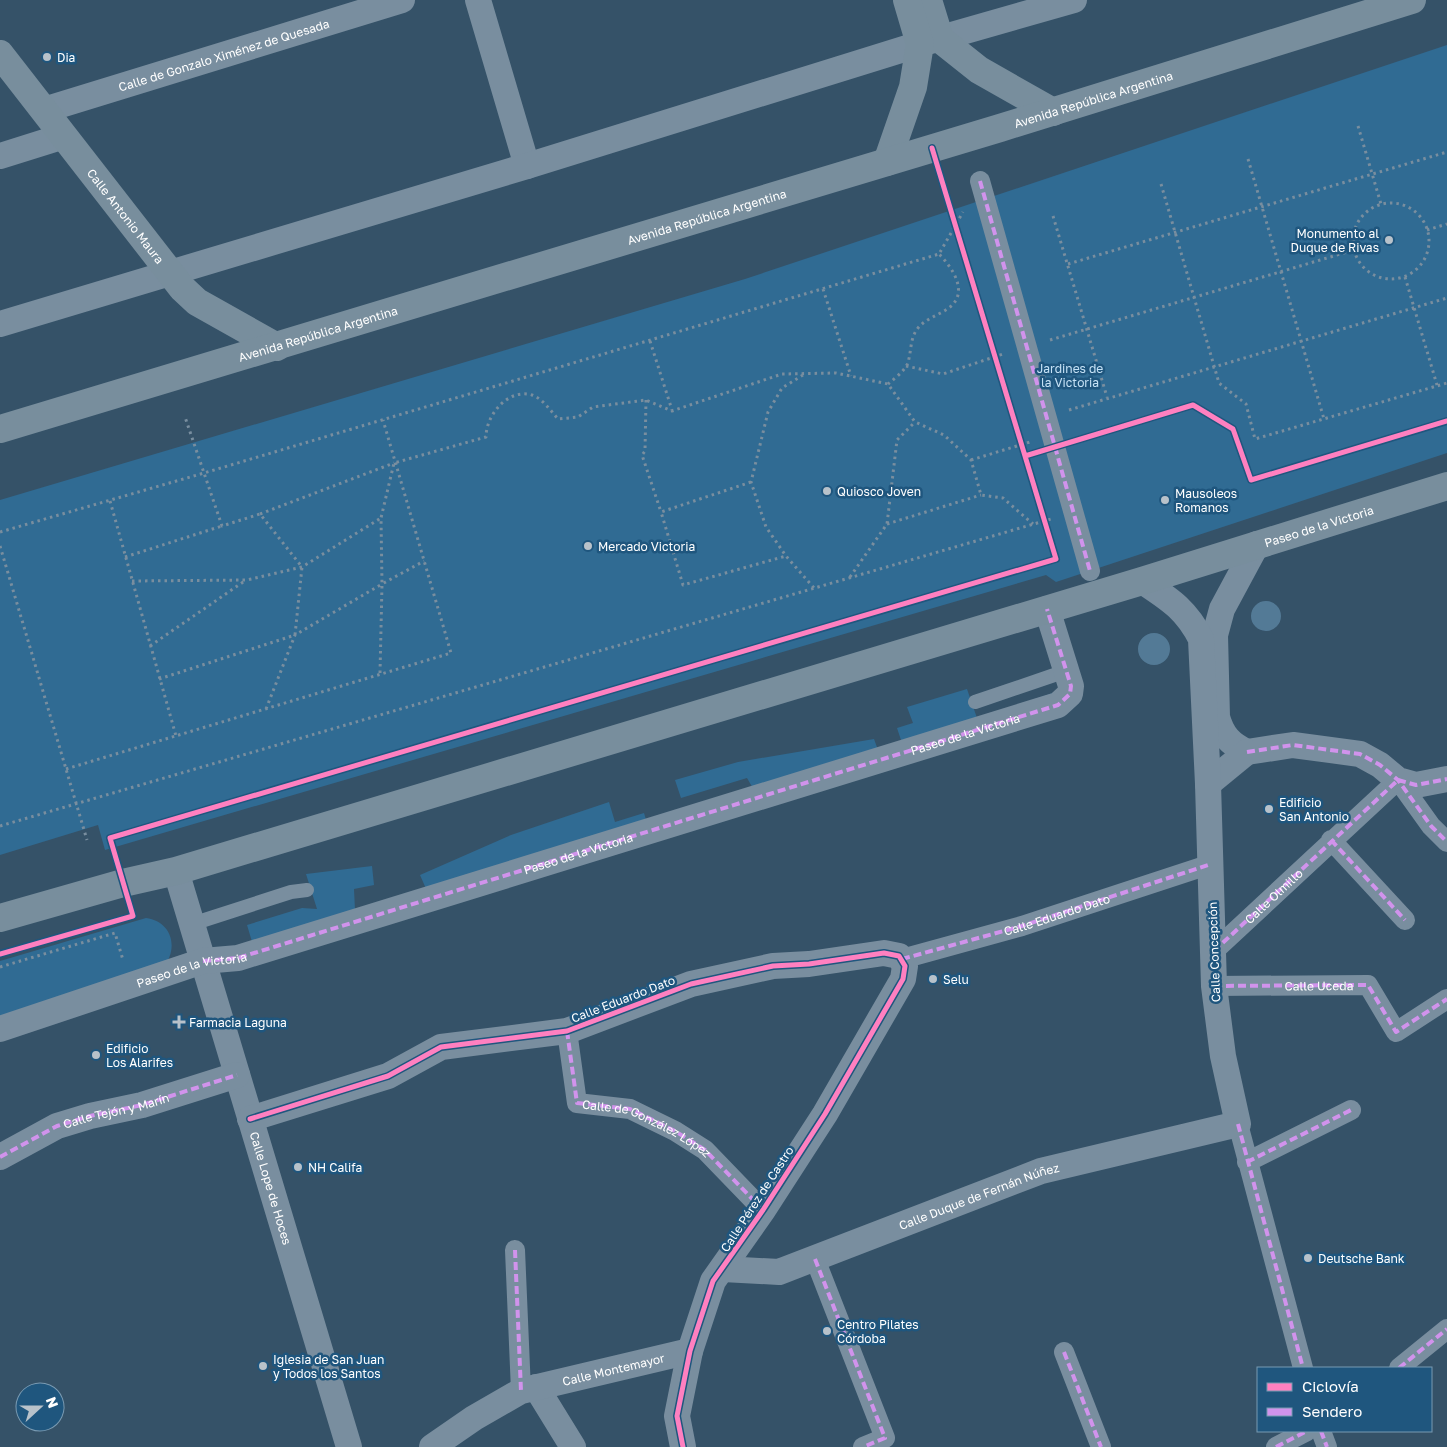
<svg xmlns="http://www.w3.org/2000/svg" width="1447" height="1447" font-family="'Golos Text',sans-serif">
	<rect width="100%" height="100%" fill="#355268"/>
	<!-- green -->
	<path fill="#306b93" d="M1447,45V453L1056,582L1046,575L105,850L98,825L0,855V500L745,279Z
		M967,689L977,718L1056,692L1057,694L903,746L897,728L913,723L907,707Z
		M874,739L878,750L754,790L747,778L681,798L675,780L738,762Z
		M609,802L615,822L644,813L647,823L427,891L420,875L511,835Z
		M372,866L374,885L354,889L355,910L253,945L247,925L302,908L317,909L306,874Z
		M146,918C169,921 178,943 167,962L0,1020V961Z"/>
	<!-- water -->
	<path fill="#537a96" d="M1251 616a15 15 0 1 1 30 0a15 15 0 1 1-30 0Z
		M1138 649a16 16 0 1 1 32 0a16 16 0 1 1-32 0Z"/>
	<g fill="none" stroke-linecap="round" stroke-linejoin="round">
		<!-- path -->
		<path stroke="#798e9f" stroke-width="3" stroke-dasharray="2.5 4" stroke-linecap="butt" d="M1358,126L1381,204
			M1248,159L1324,419
			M1161,184L1219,383L1246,404L1255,439L1447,383
			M1353 241a38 38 0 1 1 76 0a38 38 0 1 1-76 0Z
			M1053,216L1107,397
			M1427,230L1447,224
			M1068,264L1447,152
			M1405,277L1437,385
			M823,289L851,376
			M1050,340L1354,250
			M650,341L672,410
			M906,366L943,374L1003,354
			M803,375L782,388L768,412L751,482L766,527L786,556L814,588
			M888,384C894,379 903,372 907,365C912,353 909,339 918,328C926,318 940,315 950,307C969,292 952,267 939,254
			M646,400L645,451L642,455L661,512
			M1069,410L1447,298
			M971,460L1030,442
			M751,482L661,512L683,585L786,556
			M110,501L176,736
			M260,514L394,463
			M887,524L981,495
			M0,532L204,473L939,254L963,212
			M0,546L87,840
			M125,557L222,526
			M850,577L887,524L897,440L915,422
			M132,581L247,580L302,567L381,518
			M150,646L246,580
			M380,673L382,584L424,561
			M159,679L295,635L302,567L260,514L222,526L185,417
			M266,709L295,635L382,584L381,518L394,463L486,437C486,415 508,388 532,395C543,399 550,410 558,419L578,417L593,407L646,400L672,411L782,374L836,373L888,384L915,422L944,435L971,460L981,495L1003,498L1033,524
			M66,769L451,653L383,420
			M0,826L1051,519
			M0,967L115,933L123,960"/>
		<!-- service -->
		<path stroke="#798e9f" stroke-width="14" d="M975,702L1066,671
			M192,924L291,892L307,890"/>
		<!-- pedestrian -->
		<path stroke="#798e9f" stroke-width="20" d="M980,181L1090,571
			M1331,840L1405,920
			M1214,951L1398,780L1431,826L1447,842
			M902,959L1022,926L1211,864
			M1214,986L1368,985L1396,1032L1447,999
			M567,1031L577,1103L630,1109L675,1131L705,1150L763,1210
			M1238,1124L1303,1368
			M1247,1162L1351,1110
			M515,1250L521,1391
			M815,1259L885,1438L863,1447
			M1064,1352L1101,1447
			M1399,1368L1447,1329
			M1321,1431L1327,1447
			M1276,1447L1307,1431"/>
		<!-- minor -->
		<g stroke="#798e9f" stroke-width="26">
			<path d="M478,0L527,166"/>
			<path id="s1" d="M44,110L402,0"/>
			<path d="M0,156L64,136"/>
			<path d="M0,324L527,166L920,44L1074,0"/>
			<path d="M1247,752C1230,744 1222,735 1217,717L1215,635L1222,609L1257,544"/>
			<path d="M1247,752L1293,745L1360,754L1380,765L1398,780L1416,785L1447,779"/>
			<path d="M1208,784L1247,752"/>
			<path id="s2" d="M176,871L349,1447"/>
			<path id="s3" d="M0,1029L203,961L238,958L1058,705L1070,694L1071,686L1047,609"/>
			<path d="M250,1119L388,1076L441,1047L567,1031L691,984L773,966L809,964L884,953L899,956L905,966L903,979L825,1114L763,1210L713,1281L690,1351L677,1416L683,1447"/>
			<path d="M0,1157L57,1126L90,1116L142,1105L237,1075"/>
			<path id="s4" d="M723,1269L779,1272L1041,1171L1238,1124L1223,1056L1214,986L1208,784L1201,639C1186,609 1169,599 1142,581"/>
			<path d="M536,1387L573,1447"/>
			<path id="s5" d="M432,1447L474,1418L521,1391L690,1351"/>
		</g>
		<!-- primary -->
		<g stroke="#788e9d" stroke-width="28">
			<path d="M928,0L940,39L979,70L1053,112"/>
			<path id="s6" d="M0,54L182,288L197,302L277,347"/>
			<path d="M887,162L913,87L920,44L907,0"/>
			<path id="s7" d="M0,429L1000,128L1412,0"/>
			<path id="s8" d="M0,918L123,883L176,871L1142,581L1447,486"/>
		</g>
		<!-- quiet -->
		<g stroke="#d193ec" stroke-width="4" stroke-dasharray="8 4" stroke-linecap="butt">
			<path d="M980,181L1090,571"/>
			<path d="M1247,752L1293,745L1360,754L1380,765L1398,780L1431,826L1447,842"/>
			<path d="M1398,780L1416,785L1447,779"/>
			<path d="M1331,840L1405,920"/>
			<path id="s9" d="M1214,951L1398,780"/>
			<path id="s10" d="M902,959L1022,926L1211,864"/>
			<path id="s11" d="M203,961L238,958L1058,705L1070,694L1071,686L1047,609"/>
			<path id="s12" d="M1214,986L1368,985L1396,1032L1447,999"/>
			<path id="s13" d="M567,1031L577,1103L630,1109L675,1131L705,1150L763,1210"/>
			<path d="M1238,1124L1303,1368"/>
			<path id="s14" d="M0,1157L57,1126L90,1116L142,1105L237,1075"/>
			<path d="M1247,1162L1351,1110"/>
			<path d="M515,1250L521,1391"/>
			<path d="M815,1259L885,1438L863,1447"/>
			<path d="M1064,1352L1101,1447"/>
			<path d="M1399,1368L1447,1329"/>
			<path d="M1321,1431L1327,1447"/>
			<path d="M1276,1447L1307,1431"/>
		</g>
		<defs>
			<path id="cycleway" d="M932,148L1025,456
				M0,954L133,916L110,838L1056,559L1025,456L1193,405L1233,429L1251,480L1447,421
				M250,1119L388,1076L441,1047L567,1031L691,984L773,966L809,964L884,953L899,956L905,966L903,979L825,1114L763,1210L713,1281L690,1351L677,1416L683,1447"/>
		</defs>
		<!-- cycleway casing -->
		<use href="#cycleway" stroke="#1f567e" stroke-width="8"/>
		<!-- cycleway -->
		<use href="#cycleway" stroke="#ff80c0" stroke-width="5"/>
	</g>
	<!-- markers -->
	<g fill="#b8c2ca" stroke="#1f567e" stroke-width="2">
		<circle cx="47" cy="57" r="5"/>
		<circle cx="1389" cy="240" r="5"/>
		<circle cx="827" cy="491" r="5"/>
		<circle cx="1165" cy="500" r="5"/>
		<circle cx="588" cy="546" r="5"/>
		<circle cx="1269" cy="809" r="5"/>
		<circle cx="933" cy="979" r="5"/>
		<path d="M176.5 1014.5h5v5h5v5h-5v5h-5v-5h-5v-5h5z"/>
		<circle cx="96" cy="1055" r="5"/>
		<circle cx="298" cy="1167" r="5"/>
		<circle cx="1308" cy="1258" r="5"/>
		<circle cx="827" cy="1331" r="5"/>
		<circle cx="263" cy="1366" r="5"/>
	</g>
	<g text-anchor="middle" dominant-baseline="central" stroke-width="5" stroke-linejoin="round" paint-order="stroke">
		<!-- street labels -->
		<g font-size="12" fill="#fff" stroke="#1f567e">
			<text stroke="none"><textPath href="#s1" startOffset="188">Calle de Gonzalo Ximénez de Quesada</textPath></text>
			<text stroke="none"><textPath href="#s7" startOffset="1142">Avenida República Argentina</textPath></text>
			<text stroke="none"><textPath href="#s6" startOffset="205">Calle Antonio Maura</textPath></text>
			<text stroke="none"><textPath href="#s7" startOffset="738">Avenida República Argentina</textPath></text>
			<text stroke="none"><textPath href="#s7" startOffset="332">Avenida República Argentina</textPath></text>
			<text stroke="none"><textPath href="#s8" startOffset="1376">Paseo de la Victoria</textPath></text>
			<text stroke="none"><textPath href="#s11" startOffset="796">Paseo de la Victoria</textPath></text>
			<text stroke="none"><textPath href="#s11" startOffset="391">Paseo de la Victoria</textPath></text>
			<text stroke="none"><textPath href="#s9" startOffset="81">Calle Olmillo</textPath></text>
			<text stroke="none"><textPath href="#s10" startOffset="161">Calle Eduardo Dato</textPath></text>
			<text transform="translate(1214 952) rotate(-92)">Calle Concepción</text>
			<text stroke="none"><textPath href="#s3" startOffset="201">Paseo de la Victoria</textPath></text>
			<text stroke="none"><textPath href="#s12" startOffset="105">Calle Uceda</textPath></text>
			<text transform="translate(623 999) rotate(-21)">Calle Eduardo Dato</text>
			<text stroke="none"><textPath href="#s14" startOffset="126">Calle Tejón y Marín</textPath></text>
			<text stroke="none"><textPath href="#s13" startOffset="148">Calle de González López</textPath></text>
			<text stroke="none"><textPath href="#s2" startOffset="331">Calle Lope de Hoces</textPath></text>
			<text stroke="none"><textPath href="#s4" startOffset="270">Calle Duque de Fernán Núñez</textPath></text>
			<text transform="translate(757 1199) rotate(-57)">Calle Pérez de Castro</text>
			<text stroke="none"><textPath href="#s5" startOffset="200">Calle Montemayor</textPath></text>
		</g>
		<!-- poi labels -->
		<g font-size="12" fill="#fff" stroke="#1f567e" text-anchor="start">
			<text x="57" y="57">Dia</text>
			<text x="1379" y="233" text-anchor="end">Monumento al<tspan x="1379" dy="14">Duque de Rivas</tspan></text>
			<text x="837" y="491">Quiosco Joven</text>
			<text x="1175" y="493">Mausoleos<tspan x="1175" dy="14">Romanos</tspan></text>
			<text x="598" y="546">Mercado Victoria</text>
			<text x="1279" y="802">Edificio<tspan x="1279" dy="14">San Antonio</tspan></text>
			<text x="943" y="979">Selu</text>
			<text x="189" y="1022">Farmacia Laguna</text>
			<text x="106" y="1048">Edificio<tspan x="106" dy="14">Los Alarifes</tspan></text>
			<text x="308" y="1167">NH Califa</text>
			<text x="1318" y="1258">Deutsche Bank</text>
			<text x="837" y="1324">Centro Pilates<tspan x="837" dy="14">Córdoba</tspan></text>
			<text x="273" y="1359">Iglesia de San Juan<tspan x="273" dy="14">y Todos los Santos</tspan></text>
		</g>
		<!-- park labels -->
		<g font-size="12" fill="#c6e2f6" stroke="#1f567e">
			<text x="1070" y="368">Jardines de<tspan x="1070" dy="14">la Victoria</tspan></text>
		</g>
	</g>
	<!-- legend -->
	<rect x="1257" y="1367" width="175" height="65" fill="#1f567e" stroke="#799ab2"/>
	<rect x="1267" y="1383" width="25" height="8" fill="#ff80c0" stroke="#799ab2"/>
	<text x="1302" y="1392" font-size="15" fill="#ffffff">Ciclovía</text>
	<rect x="1267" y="1408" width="25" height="8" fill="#d193ec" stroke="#799ab2"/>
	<text x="1302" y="1417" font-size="15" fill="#ffffff">Sendero</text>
	<!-- north arrow -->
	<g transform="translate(40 1407) rotate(69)"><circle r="24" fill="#1f567e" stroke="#799ab2"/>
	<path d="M0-4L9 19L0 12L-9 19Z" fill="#b8c2ca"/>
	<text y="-8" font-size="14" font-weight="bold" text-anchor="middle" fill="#ffffff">N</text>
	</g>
</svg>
